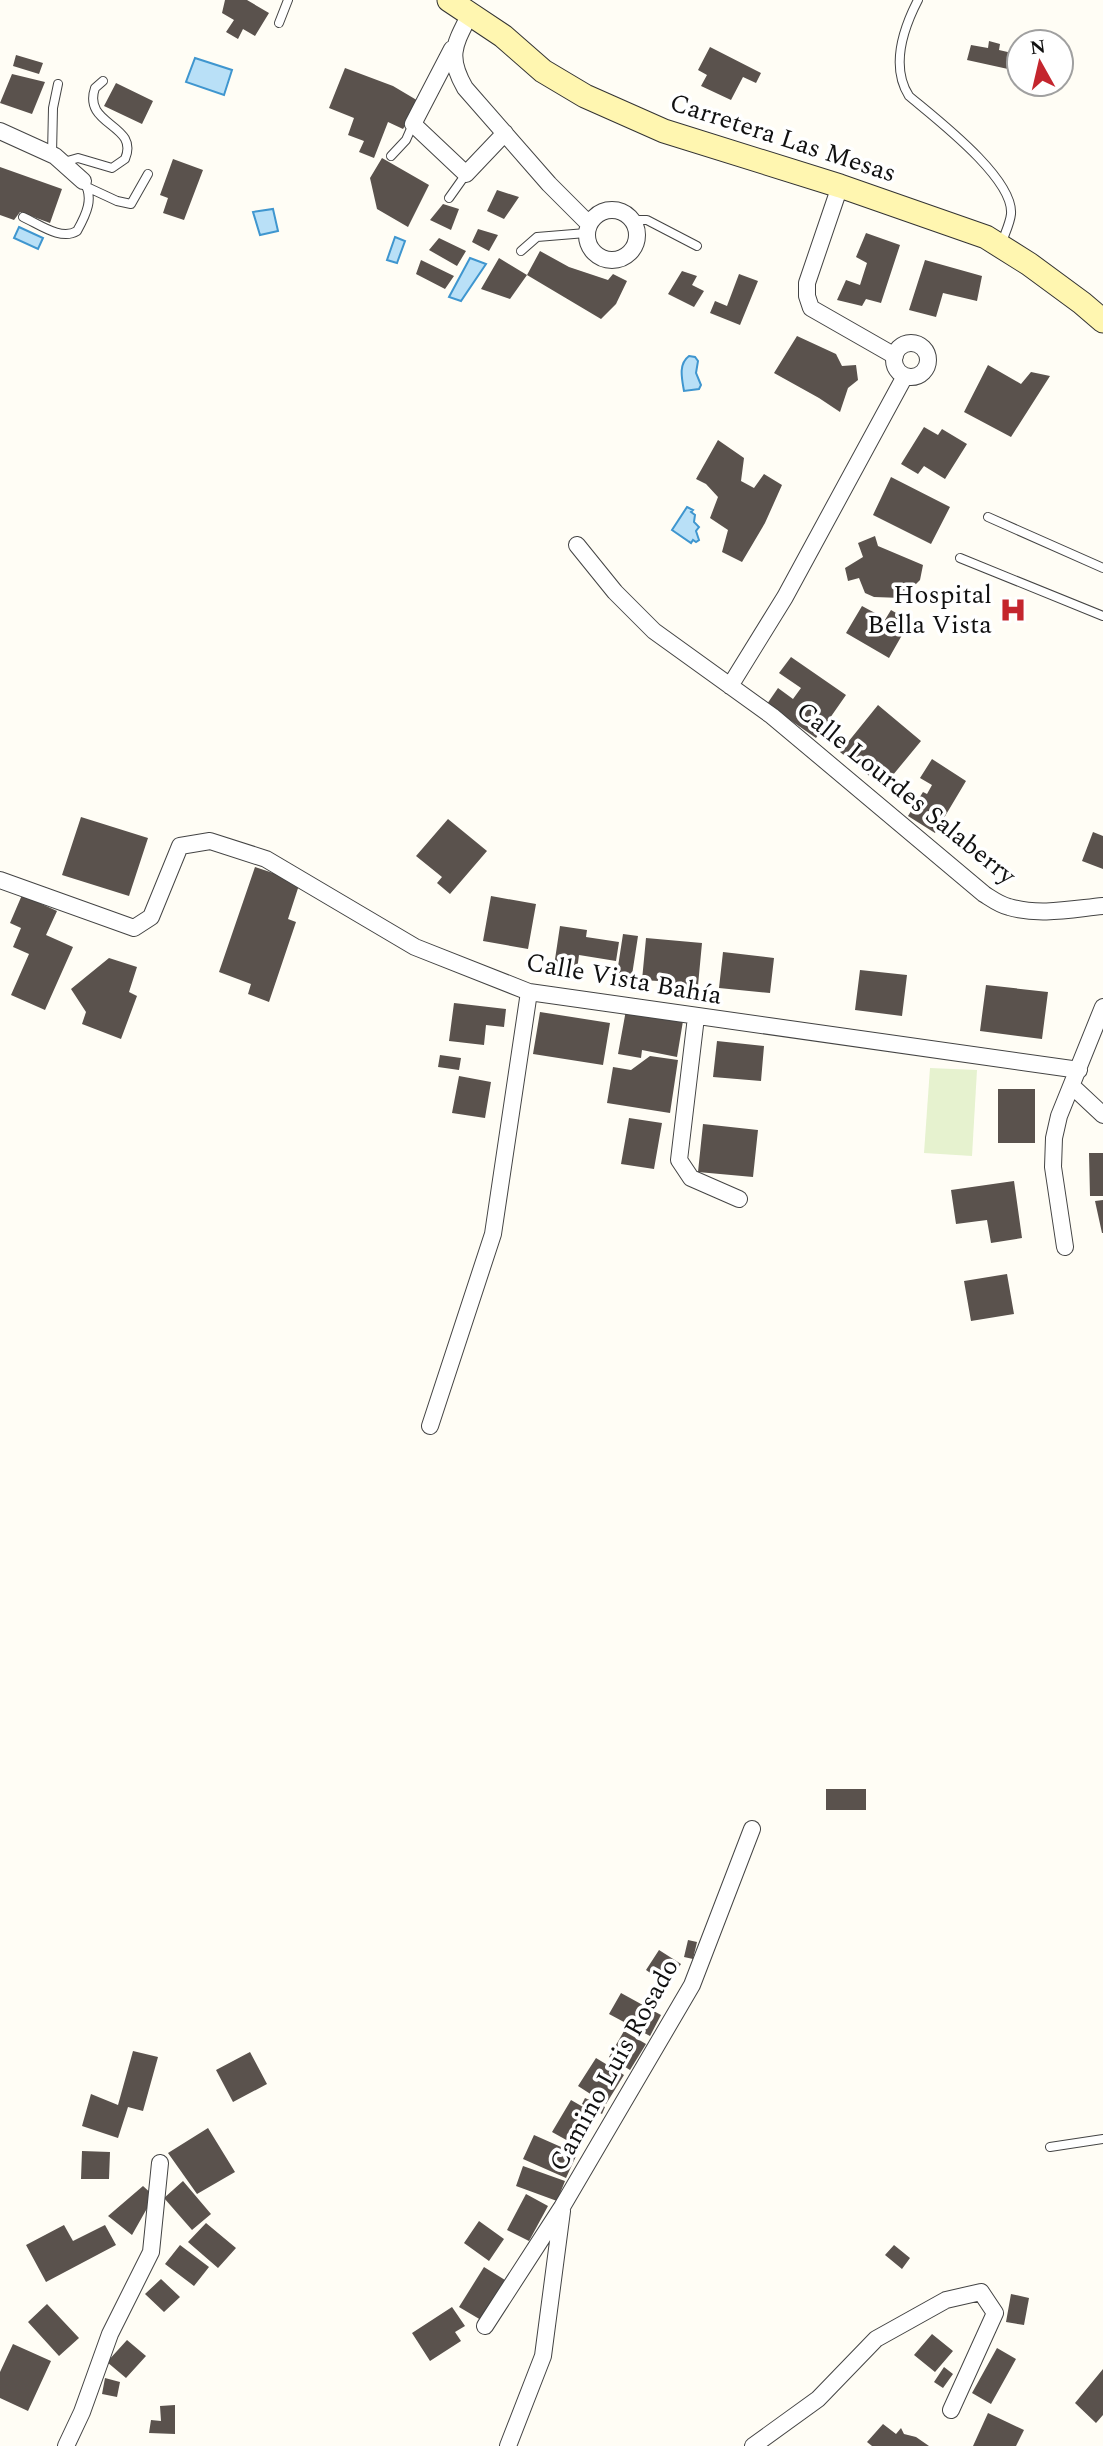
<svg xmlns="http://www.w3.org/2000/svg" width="1103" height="2446" font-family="Spectral,serif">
	<rect width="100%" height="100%" fill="#fffdf5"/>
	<!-- pitch -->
	<path fill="#e6f2cf" d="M930,1068L977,1070L972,1156L924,1153Z"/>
	<!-- water -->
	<path fill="#b9e0f7" stroke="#3f96cf" stroke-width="2" d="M195,58L232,70L224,95L186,82Z
		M273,209L278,231L260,235L253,212Z
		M19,227L43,238L38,249L14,238Z
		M395,237L405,241L397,263L387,260Z
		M470,258L486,264L461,301L449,297Z
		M689,356L695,357L698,361L696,373L701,385L699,389L684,391C682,379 678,364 689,356Z
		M687,507L693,510L691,512L695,515L694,522L699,527L696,531L699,540L696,542L693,540L691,543L672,530Z"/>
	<!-- building -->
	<path fill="#5a524d" d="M225,0H247L269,13L255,36L243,29L238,39L226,32L234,20L222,13Z
		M989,41L1000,44L999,50L1012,53L1008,69L967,60L971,45L988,48Z
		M710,47L761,73L756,83L743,77L731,100L701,86L707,75L698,70Z
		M16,55L43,63L39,74L13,66Z
		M345,68L393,86L420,102L403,129L388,122L374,158L359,152L364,141L348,135L354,118L329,108Z
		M12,74L45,82L32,114L0,103Z
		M116,83L153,101L142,124L104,106Z
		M382,158L429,185L408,227L377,209L370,178Z
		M173,159L203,170L184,220L163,213L168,198L160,195Z
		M0,167L62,189L50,223L20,212L14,220L0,215Z
		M497,190L519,197L504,219L487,211Z
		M443,204L459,209L451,230L430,220Z
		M478,229L498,235L489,251L472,242Z
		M866,233L900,245L881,303L866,299L862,306L837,300L846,280L860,285L867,263L856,257Z
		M439,238L466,251L457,266L429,250Z
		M540,251L569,267L608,280L613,274L627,281L616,304L601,319L527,275Z
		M499,258L527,275L510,299L481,289Z
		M421,260L454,276L445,289L416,274Z
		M925,260L982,276L977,301L943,293L936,317L909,310Z
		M682,271L697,276L692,285L704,291L694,307L668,294Z
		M739,274L758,281L740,325L710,313L715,301L727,306Z
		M797,336L836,354L842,366L856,365L858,380L848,388L840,412L819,398L774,373Z
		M988,365L1021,384L1031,372L1050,376L1011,437L964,412Z
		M924,427L938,435L942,429L967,444L945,479L924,466L918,474L901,464Z
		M718,440L744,458L741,481L754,488L764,474L782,485L765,523L742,562L722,552L728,530L710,518L718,497L706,484L696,479Z
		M891,477L950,507L931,544L873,515Z
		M875,536L878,546L923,565L920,580L902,598L874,597L865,593L859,578L848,581L845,568L863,557L858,543Z
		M862,606L875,613L870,622L880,628L891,610L910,621L889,658L846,633Z
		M791,657L846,695L816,738L767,704L778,688L793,699L801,688L779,673Z
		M878,705L921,741L883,787L840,752Z
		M932,759L966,781L935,833L908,816L923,792L927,794L932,785L920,778Z
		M81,817L148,838L129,896L62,875Z
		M448,819L487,851L450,894L437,883L442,877L416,856Z
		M1093,832L1103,836V869L1082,861Z
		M255,867L300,882L288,919L296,922L269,1002L248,994L251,984L219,972Z
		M22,895L57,911L46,935L73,947L45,1010L11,995L29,954L13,947L21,928L10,923Z
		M491,896L536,904L528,949L483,941Z
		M560,926L587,930L586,937L619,942L616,961L579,955L577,970L554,966Z
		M623,934L638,936L630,988L615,986Z
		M646,938L702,943L697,996L674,994L675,982L642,980Z
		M723,952L774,958L770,993L719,988Z
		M109,958L137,967L129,992L137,996L121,1039L82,1024L86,1012L71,989Z
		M860,970L907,975L902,1016L855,1010Z
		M986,985L1048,992L1042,1039L980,1031Z
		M454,1003L506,1009L504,1027L486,1025L484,1045L449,1041Z
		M626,1010L683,1021L677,1057L642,1050L641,1058L618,1054Z
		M540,1012L610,1023L603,1065L533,1054Z
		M717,1041L764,1046L761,1081L713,1077Z
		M440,1055L461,1058L459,1070L438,1067Z
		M650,1056L678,1060L670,1113L607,1103L613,1067L631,1070Z
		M459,1076L491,1082L485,1118L452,1113Z
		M998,1089H1035V1143H998Z
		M629,1118L662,1123L654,1169L621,1164Z
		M703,1124L758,1130L753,1177L698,1172Z
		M1089,1153H1103V1196H1090Z
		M1014,1181L1022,1238L991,1243L987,1220L956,1224L951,1190Z
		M1103,1200V1233H1102L1095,1201Z
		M1007,1274L1014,1314L971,1321L964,1281Z
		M826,1789H866V1810H826Z
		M688,1940L697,1942L693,1959L684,1957Z
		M659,1950L681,1964L667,1984L646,1970Z
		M621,1993L661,2015L650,2036L609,2014Z
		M624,2031L646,2044L630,2070L609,2057Z
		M133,2051L158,2057L143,2111L128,2107L118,2138L82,2126L91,2094L118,2105Z
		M250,2052L267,2084L233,2102L216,2070Z
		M596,2058L624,2075L606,2104L578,2086Z
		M585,2098L605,2107L602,2114L582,2104Z
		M571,2100L597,2115L579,2147L552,2132Z
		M208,2128L235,2172L197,2194L168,2153Z
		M534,2135L577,2154L566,2178L523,2159Z
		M82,2151L110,2152L109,2179H81Z
		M523,2166L565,2181L557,2201L516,2186Z
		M183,2181L211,2214L192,2230L164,2198Z
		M143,2186L154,2196L132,2235L108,2216Z
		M526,2194L548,2206L529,2241L507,2230Z
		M479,2221L504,2239L489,2261L464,2243Z
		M206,2223L236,2248L218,2268L188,2242Z
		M64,2225L73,2241L105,2225L116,2245L46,2282L26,2245Z
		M180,2245L209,2267L194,2286L165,2264Z
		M894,2245L910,2258L902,2269L885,2255Z
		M484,2267L505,2280L481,2320L459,2307Z
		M161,2279L180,2297L164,2312L145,2294Z
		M1011,2294L1029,2298L1024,2325L1006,2322Z
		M47,2304L79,2338L59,2356L28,2322Z
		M452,2307L465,2326L455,2332L461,2341L430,2361L412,2333Z
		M932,2334L953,2351L935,2372L914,2355Z
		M127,2340L146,2356L126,2378L107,2362Z
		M13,2344L51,2361L28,2411L0,2398V2372Z
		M997,2348L1016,2359L991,2404L972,2393Z
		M944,2367L953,2374L943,2388L934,2382Z
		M1103,2369V2415L1096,2423L1075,2403Z
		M105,2378L120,2382L117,2397L102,2394Z
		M175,2405V2434L149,2433L151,2420L161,2421L160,2406Z
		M988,2413L1024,2430L1016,2446H973Z
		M883,2424L896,2434L901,2428L904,2434L916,2437L929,2446H872L867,2442Z"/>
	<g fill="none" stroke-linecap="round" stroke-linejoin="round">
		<defs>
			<path id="lane" d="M918,0C903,29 890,66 909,96C935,118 1014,178 1011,214C1010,224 1004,235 1001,245
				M279,23L288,0
				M52,154L53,108L58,84
				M391,156L406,140L413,124
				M64,162L78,158L112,168L125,159C140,124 82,126 95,88L103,81
				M89,188L117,201L131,204L148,174
				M449,198L466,174
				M23,217C39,224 61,241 77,231C86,215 95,197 83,181
				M633,220H647L697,246
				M521,251L537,237L586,233
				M988,517L1103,568
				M960,558L1103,616
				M1050,2147L1103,2139"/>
			<path id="street" d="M471,12C455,44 446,55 465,88L549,184L589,224
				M452,49L413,124L466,174L505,133
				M0,131L55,156L83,181
				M840,186L807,283V296L811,308L895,356
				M587 235a25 25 0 1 1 50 0a25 25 0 1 1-50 0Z
				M894 360a17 17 0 1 1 34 0a17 17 0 1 1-34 0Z
				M577,545L615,592L654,631L772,716L984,894C992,899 1000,905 1009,907C1039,916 1072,909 1103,906
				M730,686L785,597L905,376
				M0,880L134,928L151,917L180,846L210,841L266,859L415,947L529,992L1079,1070
				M696,1017L679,1160L691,1178L739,1199
				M1072,1086L1103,1115
				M1065,1247L1053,1167L1054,1138L1059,1116L1103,1007
				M430,1426L493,1234L529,992
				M485,2326L562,2207L692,1985L752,1829
				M66,2446L82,2412L110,2334L151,2252L160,2163
				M508,2446L543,2356L562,2211
				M753,2446L818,2399L876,2339L946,2300L981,2292L995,2313L951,2410"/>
			<path id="secondary" d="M449,0L503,36L543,71L585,96L664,131L840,186L986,237L1029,264L1082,303L1103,321"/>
		</defs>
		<!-- lane casing -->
		<use href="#lane" stroke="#444" stroke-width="10"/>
		<!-- street casing -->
		<use href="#street" stroke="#444" stroke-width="18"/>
		<!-- secondary casing -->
		<use href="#secondary" stroke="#333" stroke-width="25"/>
		<!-- lane -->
		<use href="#lane" stroke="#fff" stroke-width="8"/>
		<!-- street -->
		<use href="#street" stroke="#fff" stroke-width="16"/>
		<!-- secondary -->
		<use href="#secondary" stroke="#fff6b0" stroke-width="23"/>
	</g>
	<!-- icons -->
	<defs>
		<symbol id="hospital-bare" viewBox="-9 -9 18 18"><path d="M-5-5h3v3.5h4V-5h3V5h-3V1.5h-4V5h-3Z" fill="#c4262e" stroke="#fff" stroke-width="2.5" paint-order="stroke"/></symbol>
	</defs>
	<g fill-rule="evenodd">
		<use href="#hospital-bare" x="994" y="591" width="38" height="38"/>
	</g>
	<g text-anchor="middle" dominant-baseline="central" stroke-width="7" stroke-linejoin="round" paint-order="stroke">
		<!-- street labels -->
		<g font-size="26" fill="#111" stroke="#fff">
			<text transform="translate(783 138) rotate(18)">Carretera Las Mesas</text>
			<text transform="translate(906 793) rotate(39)">Calle Lourdes Salaberry</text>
			<text transform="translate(624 979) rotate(10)">Calle Vista Bahía</text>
			<text transform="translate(614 2065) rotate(-61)">Camino Luis Rosado</text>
		</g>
		<!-- poi labels -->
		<g font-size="26" fill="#111" stroke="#fff" text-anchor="end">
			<text x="992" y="595">Hospital<tspan x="992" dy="30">Bella Vista</tspan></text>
		</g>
	</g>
	<!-- north arrow -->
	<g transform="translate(1040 63) rotate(352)"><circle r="33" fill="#ffffff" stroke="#a0a0a0" stroke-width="2"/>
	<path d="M0-5L12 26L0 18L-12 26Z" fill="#c4262e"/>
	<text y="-10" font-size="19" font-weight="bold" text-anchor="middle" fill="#111111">N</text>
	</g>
</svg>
